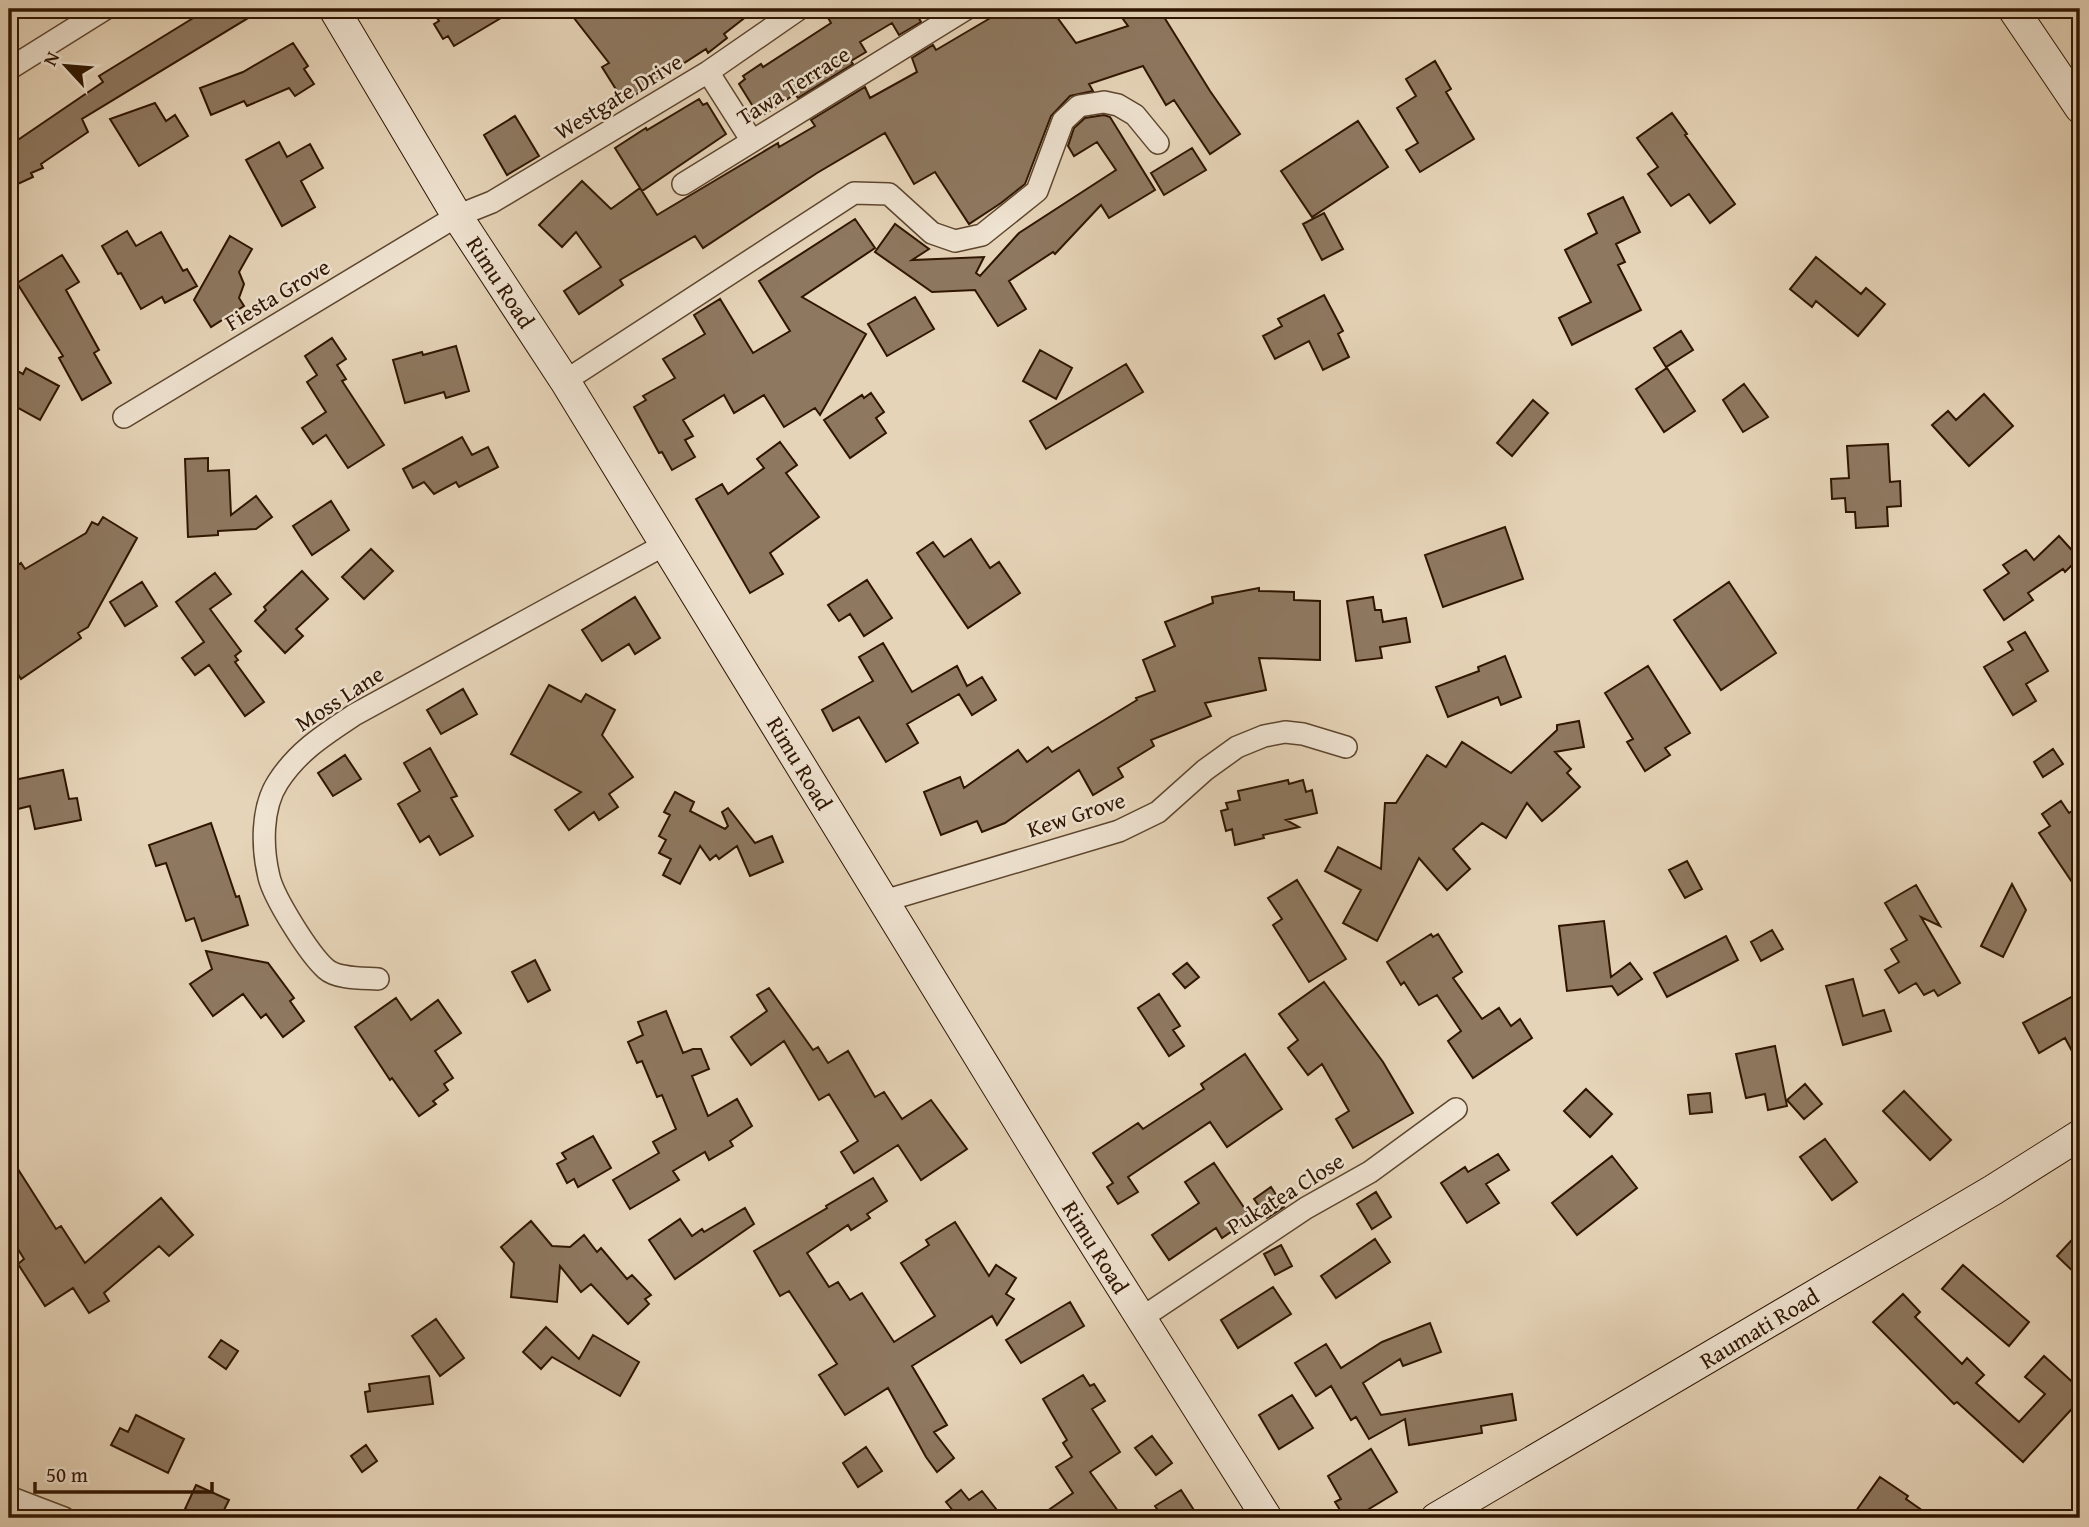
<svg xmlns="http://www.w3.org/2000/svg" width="2089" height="1527" font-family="'Gentium Book Plus',serif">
	<rect width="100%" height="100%" fill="#e6d4b8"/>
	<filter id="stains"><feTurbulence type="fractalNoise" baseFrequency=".00286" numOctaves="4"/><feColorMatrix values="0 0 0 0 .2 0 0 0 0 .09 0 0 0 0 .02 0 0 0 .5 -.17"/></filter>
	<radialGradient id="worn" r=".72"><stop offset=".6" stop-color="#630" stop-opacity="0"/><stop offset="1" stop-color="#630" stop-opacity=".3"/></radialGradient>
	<!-- building -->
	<path fill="#8e7860" stroke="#2f1500" stroke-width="2" d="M208,9H263L82,119L88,132L41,164L43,168L31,173L33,177L9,188V146L103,82L99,76Z
		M431,9H516L454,46L448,36L443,39L434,24L439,21Z
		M567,9H756L724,34L727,38L708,53L706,49L624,102L602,67L609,63Z
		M840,9H917L914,10L921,22L899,35L892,23L860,42L866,52L851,61L853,64L798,98L795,94L765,114L762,110L757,113L739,84L745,79L743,76L761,64L763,67L831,23L827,16Z
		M987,9H1051L1076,43L1128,26L1123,19L1138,9H1159L1210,91L1240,134L1210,154L1174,100L1166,105L1143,66L1089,84L1093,91L1070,96L1051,116L1025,184L1001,203L969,224L935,172L914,184L885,133L817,173L703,248L695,236L620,280L623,285L579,314L564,291L601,267L576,232L562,247L539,225L582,181L611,209L640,188L657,215L778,143L779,147L815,126L811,120L865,87L870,98L917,72L912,58L933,45L936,50L992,17Z
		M293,43L308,66L304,69L314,84L295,96L289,88L247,106L244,101L211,115L200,88L243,72Z
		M1435,61L1451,89L1446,92L1474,139L1420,172L1406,150L1418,143L1397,108L1416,96L1406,79Z
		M699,99L703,105L707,103L726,134L642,191L615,148L646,128L647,130Z
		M155,103L166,121L175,115L188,136L139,166L110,119Z
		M1672,113L1687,134L1685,135L1735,204L1710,223L1689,194L1671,206L1648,174L1658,167L1637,138Z
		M1104,115L1110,117L1155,190L1109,218L1101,205L1055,254L1053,252L1009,281L1026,309L998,326L975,290L932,292L875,252L895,224L929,249L912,260L984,257L976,273L980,276L1019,233L1116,170L1097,142L1074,156L1068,146L1074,128L1085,118Z
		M515,116L539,156L507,175L484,135Z
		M1358,121L1388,167L1312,217L1281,171Z
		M279,142L287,157L310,144L323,168L301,181L315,207L282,226L246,160Z
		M1192,148L1206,170L1164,195L1151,173Z
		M1623,197L1640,232L1616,244L1625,262L1618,265L1641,310L1572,345L1559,318L1591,302L1565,250L1597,233L1588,214Z
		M1324,213L1343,249L1322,260L1303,224Z
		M855,219L875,248L802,297L866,334L820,415L815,408L784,427L764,395L734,413L724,395L683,420L693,436L685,440L695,457L672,470L662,452L659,453L634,407L646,400L643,396L675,378L663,359L705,334L694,315L720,299L753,353L790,331L759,281Z
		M127,231L136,246L161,232L183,271L187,269L197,286L165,303L162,297L141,309L121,273L118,274L102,246Z
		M230,236L252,249L239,272L244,284L239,298L244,306L211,327L194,300Z
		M62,255L79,282L66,290L99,350L94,353L111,383L82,400L59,358L63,356L17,283Z
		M1816,257L1861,294L1866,288L1885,304L1858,336L1816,301L1812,307L1790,289Z
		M1324,295L1343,331L1338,334L1349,357L1323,370L1309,341L1275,359L1263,336L1282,326L1278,319Z
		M915,297L934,329L887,356L868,324Z
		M1681,331L1693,350L1666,367L1654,348Z
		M332,338L346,359L337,365L346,379L342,381L384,445L348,468L326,435L313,444L302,428L326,412L307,382L317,375L305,356Z
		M456,346L469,391L446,398L444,392L405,403L393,360L422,352L423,355Z
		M1040,350L1072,368L1056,399L1023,381Z
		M1126,364L1143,392L1046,449L1030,421Z
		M9,366L23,374L26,368L59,386L40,420L9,403Z
		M1667,368L1695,411L1664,432L1636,389Z
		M1744,384L1768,417L1743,432L1723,400Z
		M871,393L884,412L876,418L886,433L850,458L824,420L862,395L864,398Z
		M1984,394L2013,426L1969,466L1932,425L1948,411L1956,420Z
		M1533,400L1548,413L1512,456L1497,443Z
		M462,437L472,455L488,447L498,467L459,487L456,482L434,494L424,482L413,488L403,469Z
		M780,442L797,465L786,473L819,517L770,553L783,574L750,593L696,499L722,484L728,494L764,468L757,459Z
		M1888,444L1890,482L1900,481L1901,506L1887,507L1888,526L1856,528L1855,512H1846L1845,498L1832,499L1831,479L1849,478L1847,446Z
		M208,458V471L229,470L231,515L256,496L272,517L256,529L218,531V535L188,537L185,459Z
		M331,501L349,530L312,555L293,526Z
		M103,517L137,538L88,627L78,633L81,638L21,679L9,660V571L21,563L25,569L86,533L92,522L98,525Z
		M1505,527L1523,579L1443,607L1425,555Z
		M2059,536L2079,558L2065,572L2063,569L2028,593L2033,600L2004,620L1984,590L2009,573L2003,565L2026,550L2034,560Z
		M971,539L990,568L999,562L1020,593L968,628L917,553L933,542L944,557Z
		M371,549L393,571L364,599L342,577Z
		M302,571L328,599L296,629L303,636L285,653L255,621L266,610L264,607Z
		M215,573L231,594L210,609L241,651L235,656L238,660L235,662L264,702L245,716L209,665L195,675L182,658L204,642L176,602Z
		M867,580L892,618L864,636L850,614L839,621L828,605Z
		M142,582L157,606L125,626L110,602Z
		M1729,582L1776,653L1721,690L1674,620Z
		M1259,588V591L1294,592V600L1320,601V660L1259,658L1266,690L1205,703L1211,716L1151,740L1154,746L1118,768L1123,777L1093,795L1079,770L1005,823L982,832L977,821L941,835L924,792L960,777L964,788L1018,750L1027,762L1048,747L1052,752L1137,700L1136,698L1155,691L1143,660L1175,646L1165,622L1213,603L1212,597Z
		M635,597L660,638L635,654L629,644L602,661L582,630Z
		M1373,597L1375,610H1381L1383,622L1406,618L1410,642L1380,647L1382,658L1356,661L1347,601Z
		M2025,632L2048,671L2026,684L2036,701L2013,715L1984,667L2013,650L2008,642Z
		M883,643L912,692L957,666L967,686L982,677L996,700L972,715L959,694L907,724L918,743L886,762L859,717L833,731L822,710L873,681L859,657Z
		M1505,656L1521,697L1501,705L1498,697L1448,717L1436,687L1479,671L1478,667Z
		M1648,666L1690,733L1665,748L1670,755L1645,771L1627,742L1633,739L1605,693Z
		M549,685L581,702L586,694L615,710L602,735L633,777L609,794L618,807L599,820L594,812L569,830L555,810L581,792L511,754Z
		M463,689L477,714L441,734L427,710Z
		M1579,721L1584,747L1555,752L1571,769L1567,773L1580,787L1553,812L1542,821L1527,803L1506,838L1482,823L1453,849L1470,869L1447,890L1419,858L1377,941L1343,923L1361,890L1325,871L1338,847L1381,869L1385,803H1396L1427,755L1446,767L1462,742L1511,773L1557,730V725Z
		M430,748L457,796L451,798L473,836L440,855L429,836L420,842L398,804L420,791L404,763Z
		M2053,749L2063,764L2043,777L2034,762Z
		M345,755L361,779L333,796L318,773Z
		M63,770L69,799L77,798L81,820L35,829L30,806L14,810L9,781Z
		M1288,780L1289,784L1303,780L1306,792L1312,790L1317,813L1286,820L1299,827L1263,835L1264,838L1235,845L1232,829L1226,831L1221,811L1228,809L1226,803L1240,800L1238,791Z
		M675,792L694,802L690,811L725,829L728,826L722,812L728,808L755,843L772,836L783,862L750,876L737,846L719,859L716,855L710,860L700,846L680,884L663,875L671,859L659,853L666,840L659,836L670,815L664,812Z
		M2061,801L2069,813L2080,806V894L2039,833L2050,826L2042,814Z
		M211,823L236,897L239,896L248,925L202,941L194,918L186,921L166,863L156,866L149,845Z
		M1687,861L1702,889L1685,898L1669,870Z
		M1297,880L1346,959L1309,982L1273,925L1282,919L1268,898Z
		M2012,884L2026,910L2003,957L1981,946Z
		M1916,885L1940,926L1921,917L1960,983L1938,996L1934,990L1924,995L1916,983L1899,993L1885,970L1899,962L1891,949L1907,940L1885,903Z
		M1604,921L1611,977L1630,963L1642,979L1618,995L1612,986L1567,991L1559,926Z
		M1772,930L1783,949L1761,961L1751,942Z
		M1431,934L1433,937L1438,934L1462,972L1453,978L1482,1019L1499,1008L1511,1026L1520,1019L1532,1038L1473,1078L1448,1041L1461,1031L1437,995L1419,1005L1404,982L1401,985L1387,962Z
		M1726,936L1738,960L1667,997L1654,973Z
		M206,951L268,963L294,998L290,1001L304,1021L283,1037L266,1014L261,1018L243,994L213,1016L190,984L212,969Z
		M535,960L550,990L528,1002L512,972Z
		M1187,963L1199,977L1185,988L1173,974Z
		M1853,979L1863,1016L1884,1010L1891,1031L1843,1045L1826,986Z
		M1324,982L1383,1062L1413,1113L1353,1148L1336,1119L1349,1111L1322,1064L1308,1075L1288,1048L1298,1040L1279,1014Z
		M769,988L813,1050L818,1047L828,1063L848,1051L875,1097L884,1092L902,1119L931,1100L967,1149L921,1180L898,1145L854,1173L841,1152L858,1141L829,1094L819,1100L784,1041L751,1065L731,1037L767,1011L757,995Z
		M1159,994L1180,1026L1173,1030L1184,1046L1169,1056L1138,1008Z
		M2073,996L2080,1008V1066L2065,1038L2039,1053L2023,1023Z
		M396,998L411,1020L438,1000L461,1033L435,1051L453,1078L444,1084L448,1090L433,1101L436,1104L419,1116L392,1078L390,1080L355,1027Z
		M666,1011L683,1053L693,1049H701L709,1069L692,1076L708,1116L737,1099L752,1126L730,1141L733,1146L709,1160L705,1152L673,1171L679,1180L630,1209L613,1180L659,1153L653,1142L676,1129L662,1095L657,1097L642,1061L637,1063L628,1042L643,1035L638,1022Z
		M1775,1046L1787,1106L1768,1110L1765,1094L1746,1098L1736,1054Z
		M1245,1054L1282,1109L1227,1147L1210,1122L1128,1177L1138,1192L1118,1204L1107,1187L1113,1183L1093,1153L1138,1123L1143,1129L1204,1089L1201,1084Z
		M1805,1084L1822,1104L1804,1119L1787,1100Z
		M1586,1089L1612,1114L1590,1137L1564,1111Z
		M1904,1091L1951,1140L1930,1160L1883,1111Z
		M1710,1093L1712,1112L1690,1114L1688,1095Z
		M593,1136L611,1168L578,1187L574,1179L567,1183L557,1164L566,1159L562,1153Z
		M1825,1139L1857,1182L1832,1200L1800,1157Z
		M1498,1154L1509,1170L1486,1184L1499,1203L1467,1223L1441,1183L1465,1167L1468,1172Z
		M9,1155L56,1229L61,1226L85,1263L161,1198L193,1235L169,1256L159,1246L104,1293L109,1301L89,1313L73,1288L45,1306L18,1264L24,1259L9,1234Z
		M1612,1156L1637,1188L1577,1235L1552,1203Z
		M1214,1163L1251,1218L1222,1238L1216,1228L1169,1260L1152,1235L1199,1203L1185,1182Z
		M873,1178L887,1201L867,1214L870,1218L851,1230L848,1225L807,1253L829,1287L838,1282L850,1300L862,1293L894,1342L935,1316L901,1263L929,1245L926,1240L955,1222L989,1276L996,1265L1016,1278L1006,1294L1014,1299L997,1325L992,1316L912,1366L947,1425L934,1432L954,1458L937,1472L926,1457L888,1388L845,1415L819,1375L837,1364L789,1291L780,1296L754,1251L827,1208L826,1206Z
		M1271,1187L1284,1207L1267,1218L1254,1199Z
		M1376,1192L1391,1217L1372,1229L1357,1204Z
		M745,1208L754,1224L675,1279L649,1240L680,1219L692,1236L702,1229L704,1232Z
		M531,1221L552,1246L570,1247L584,1235L597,1252L601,1248L627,1279L632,1275L651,1295L645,1299L649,1304L628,1324L591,1284L581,1292L560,1266L557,1302L511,1297L514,1263L501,1247Z
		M2080,1231V1278L2057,1256Z
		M1375,1239L1390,1262L1336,1298L1321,1276Z
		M1281,1245L1292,1266L1275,1275L1264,1254Z
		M1963,1265L2029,1322L2009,1346L1942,1289Z
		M1273,1287L1291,1314L1238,1348L1221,1320Z
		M1903,1294L1920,1312L1915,1317L1962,1364L1967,1358L1984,1375L1976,1383L2019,1422L2045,1394L2025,1377L2044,1356L2080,1389V1400L2023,1462L1957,1402L1954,1404L1873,1322Z
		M1070,1302L1084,1326L1021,1363L1006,1340Z
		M436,1319L464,1358L440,1376L412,1336Z
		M1430,1323L1441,1352L1403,1366L1400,1359L1363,1383L1381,1415L1512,1394L1516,1420L1481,1426L1482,1433L1409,1445L1405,1419L1369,1439L1356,1417L1351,1420L1331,1386L1316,1396L1295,1363L1326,1344L1341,1368L1382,1342Z
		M546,1327L579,1359L593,1335L639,1362L620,1396L552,1357L541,1369L523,1352Z
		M221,1340L238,1351L226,1369L209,1357Z
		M1083,1375L1090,1386L1094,1384L1105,1401L1092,1409L1120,1452L1090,1472L1123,1518H1037L1073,1493L1056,1467L1072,1457L1063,1443L1067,1440L1043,1399Z
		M429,1376L433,1404L368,1412L365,1392L370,1391L369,1384Z
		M1292,1395L1313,1428L1279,1449L1259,1415Z
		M136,1415L184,1439L168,1473L111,1445L120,1428L128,1432Z
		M1152,1436L1172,1463L1156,1475L1135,1448Z
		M366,1445L377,1461L362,1472L351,1456Z
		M866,1447L882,1471L858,1487L843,1463Z
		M1371,1449L1397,1492L1354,1518H1345L1335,1502L1341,1499L1328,1476Z
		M1880,1477L1908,1496L1906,1499L1933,1518H1851Z
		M196,1485L229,1500L220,1518H205L185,1509Z
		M961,1490L969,1500L982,1491L1003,1518H946L954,1512L946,1502Z
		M1181,1490L1199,1518H1163L1155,1506Z"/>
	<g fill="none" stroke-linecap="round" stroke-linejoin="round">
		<defs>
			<path id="street" d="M9,69L105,9
				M708,72L752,141
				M683,184L966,9
				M565,381L854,193L889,194L932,233L955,241L982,235L1037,191L1063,121L1079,106L1104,102L1118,105L1135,115L1158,143
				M124,417L457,216L492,202L708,72L799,9
				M884,901L1119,831L1158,812L1205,770L1237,747L1264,736L1285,732L1303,734L1346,747
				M378,979C362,978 337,979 326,969C309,954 274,898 269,877C262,848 261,808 278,782C298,751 324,735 354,715L666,544
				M1140,1319L1306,1208L1370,1172L1456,1109
				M9,1497L64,1518"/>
			<path id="secondary" d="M334,9L457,216L565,381L1071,1207L1267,1518
				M2013,9L2080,108
				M1436,1518L1993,1190L2080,1135"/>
		</defs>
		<!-- street casing -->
		<use href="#street" stroke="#5d452e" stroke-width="24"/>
		<!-- secondary casing -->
		<use href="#secondary" stroke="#2f1500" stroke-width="32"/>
		<!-- street -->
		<use href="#street" stroke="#efe3d1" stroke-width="21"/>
		<!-- secondary -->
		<use href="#secondary" stroke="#efe3d1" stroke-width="30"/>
	</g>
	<g text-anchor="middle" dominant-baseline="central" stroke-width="5" stroke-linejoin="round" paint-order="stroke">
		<!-- street labels -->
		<g font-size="23" fill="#2f1500" stroke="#efe3d1">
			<text transform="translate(793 85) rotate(-32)">Tawa Terrace</text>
			<text transform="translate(618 96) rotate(-31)">Westgate Drive</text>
			<text transform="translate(501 282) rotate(57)">Rimu Road</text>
			<text transform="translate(277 294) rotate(-31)">Fiesta Grove</text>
			<text transform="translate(339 698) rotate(-33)">Moss Lane</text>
			<text transform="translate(800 763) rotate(59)">Rimu Road</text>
			<text transform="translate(1076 814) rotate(-18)">Kew Grove</text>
			<text transform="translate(1285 1193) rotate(-32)">Pukatea Close</text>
			<text transform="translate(1096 1247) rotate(58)">Rimu Road</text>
			<text transform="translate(1759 1328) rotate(-31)">Raumati Road</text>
		</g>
	</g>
	<!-- margin -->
	<rect width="2089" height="1527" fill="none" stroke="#e6d4b8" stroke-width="35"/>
	<rect x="10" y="10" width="2068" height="1506" fill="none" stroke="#2f1500" stroke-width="3.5"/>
	<rect x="18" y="18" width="2054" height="1492" fill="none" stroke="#2f1500" stroke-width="2"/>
	<!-- north arrow -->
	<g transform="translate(66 66) rotate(296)" stroke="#efe3d1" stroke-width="5" paint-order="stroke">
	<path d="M0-5L12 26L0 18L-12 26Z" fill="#2f1500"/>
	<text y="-10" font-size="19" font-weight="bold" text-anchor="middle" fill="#2f1500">N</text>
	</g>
	<!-- scale -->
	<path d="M35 1482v10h177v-10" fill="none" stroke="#2f1500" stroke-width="3.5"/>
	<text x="46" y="1482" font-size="21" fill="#2f1500" stroke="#efe3d1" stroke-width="5" paint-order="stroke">50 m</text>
	<rect width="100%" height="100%" filter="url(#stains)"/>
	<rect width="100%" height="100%" fill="url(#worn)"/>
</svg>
